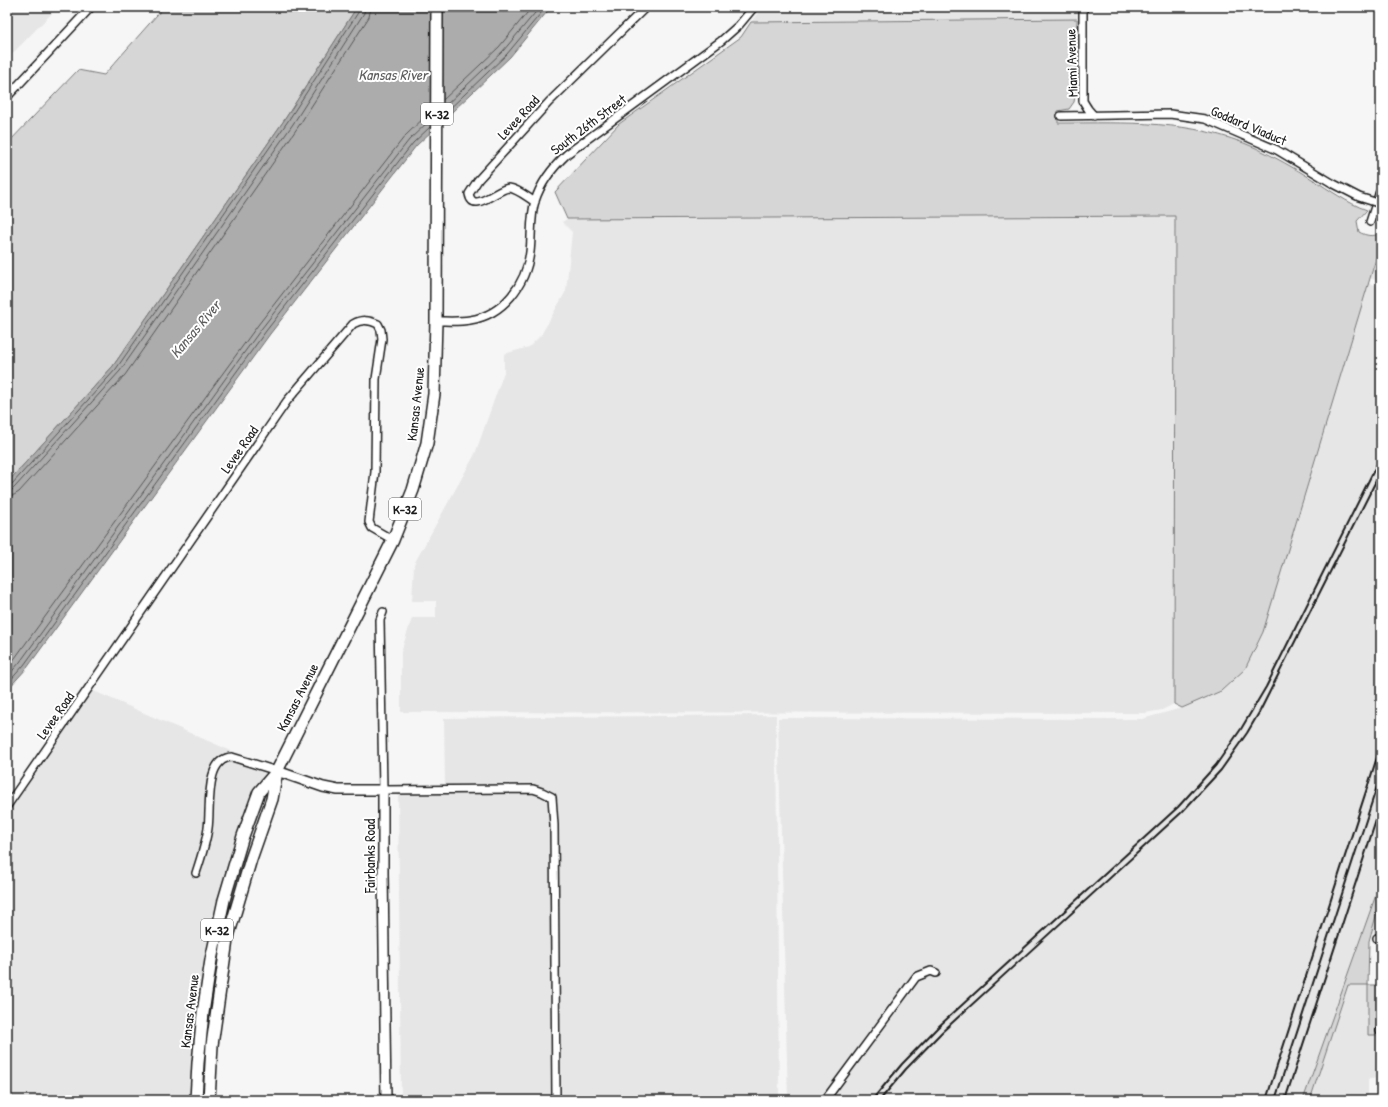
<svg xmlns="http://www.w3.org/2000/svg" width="1388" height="1107" font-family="'Patrick Hand',sans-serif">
	<rect width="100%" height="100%" fill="#f6f6f6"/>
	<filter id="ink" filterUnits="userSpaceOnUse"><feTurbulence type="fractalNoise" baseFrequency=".025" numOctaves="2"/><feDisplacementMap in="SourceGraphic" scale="8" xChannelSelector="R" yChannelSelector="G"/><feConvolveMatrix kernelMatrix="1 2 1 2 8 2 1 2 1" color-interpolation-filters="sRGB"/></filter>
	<g filter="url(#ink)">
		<!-- built -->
		<path fill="#e6e6e6" d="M7,7H58L12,54H7Z
			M762,7H1077V19L751,22Z
			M1175,216L1174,704L1162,710L1145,713L401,712V652L412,618H436V601H412L414,564L475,454L504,372V354L529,347L541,335L566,291L572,232L562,222L567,219Z
			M1381,242V282L1370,278Z
			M1368,283L1381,287V882L1303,1100H788L778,718L1142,719L1182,708L1245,669L1263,632Z
			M89,689L277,771L259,792L224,900L196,1100H7V806Z
			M776,715L779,1100H401L398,787L445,786L444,718Z
			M1381,898V933H1370Z
			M1348,985H1368V1034L1381,1035V1078L1368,1079V1100H1310Z"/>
		<!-- green -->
		<path fill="#d6d6d6" stroke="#797979" d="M164,7H357L285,119L113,366L7,483V144L78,70L104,75Z
			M1077,19L1075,96L1074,102L1069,109L1058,111V123C1128,123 1190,119 1256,148C1275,157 1294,168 1312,179C1330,190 1347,203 1367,210L1357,221L1359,232C1366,236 1374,237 1381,233V242L1263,632L1245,669L1221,691L1182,708L1174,704L1175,216L567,219L555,192L619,124L741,37L751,22Z
			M1377,892H1381V898L1369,941L1368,985H1381V1029H1378L1376,1035H1368V985H1348L1310,1100H1303Z"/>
		<!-- water -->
		<path fill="#acacac" stroke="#727272" d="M357,7H551L510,57L416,146L270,334L27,668L7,690V483L113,366L285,119Z"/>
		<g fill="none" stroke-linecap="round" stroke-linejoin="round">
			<!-- shore -->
			<path stroke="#565656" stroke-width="1" d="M443,100L499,47L532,7
				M443,108L503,51L540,7
				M443,115L507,54L546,7
				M7,485L12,484L116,369L288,121L359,11L360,7
				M7,490H12L15,487L120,371L293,124L364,13L365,7
				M7,496L14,495L19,492L125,375L298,127L369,17L371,7
				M7,668L15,658L258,325L405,136L430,112
				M7,677L20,662L262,328L409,140L430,120
				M7,684L24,665L266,331L413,143L430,127"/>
			<defs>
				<path id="minor" d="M1083,7V101L1088,109L1094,116
					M7,97L91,7
					M1061,116L1170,114L1205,119L1277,150L1332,183
					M535,202C527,197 518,189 509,188C498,188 473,215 469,194L478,180L549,102L646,7
					M1370,222L1381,188
					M436,321C447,321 459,322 470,320C503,315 526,285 530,252C532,236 530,217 535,201C541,182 552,168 567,154L721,41L739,25L754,7
					M383,612L380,620L383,790L533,789L542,792L552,797L554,825L556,1100
					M7,806L287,401L353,324C362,319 369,320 378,324L381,330L382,339L376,379L375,472L369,522L372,528L393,540
					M196,873C201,858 206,843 208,828C211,809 204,758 232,757L277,771
					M1377,938H1381
					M1380,1031H1381
					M825,1100L916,977L931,971L936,973"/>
				<path id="tertiary" d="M277,771L323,787L338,790H383V873L386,1100"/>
				<path id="primary" d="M196,1100L198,1063L203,1013L211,960L224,900L243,836L259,792L277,771L393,540L413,490L427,443L434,394L436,321L437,7
					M209,1100L212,1045L227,940L251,859L272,799L277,771"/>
			</defs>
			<!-- minor casing -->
			<use href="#minor" stroke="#1c1c1c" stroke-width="10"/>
			<!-- tertiary casing -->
			<use href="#tertiary" stroke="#1c1c1c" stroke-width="12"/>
			<!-- primary casing -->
			<use href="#primary" stroke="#1c1c1c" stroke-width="14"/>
			<!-- minor -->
			<use href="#minor" stroke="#fff" stroke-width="7"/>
			<!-- tertiary -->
			<use href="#tertiary" stroke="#fff" stroke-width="9"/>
			<!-- primary -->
			<use href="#primary" stroke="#fff" stroke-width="11"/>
			<!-- rail -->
			<path stroke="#1c1c1c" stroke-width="2" d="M872,1100L902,1064L938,1027L1178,807L1216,765L1241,729L1266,687L1381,456
				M880,1100L906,1069L942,1032L1182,812L1221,770L1247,733L1260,711L1381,471
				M1266,1100L1381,745
				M1275,1100L1381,774
				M1285,1100L1381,805"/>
			<defs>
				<path id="minor-bridge" d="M1332,183L1359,197L1381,204"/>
			</defs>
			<!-- minor-bridge casing -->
			<use href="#minor-bridge" stroke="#1c1c1c" stroke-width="10" stroke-linecap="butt"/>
			<!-- minor-bridge -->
			<use href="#minor-bridge" stroke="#fff" stroke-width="7"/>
		</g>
	</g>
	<g text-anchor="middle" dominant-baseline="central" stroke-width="4" stroke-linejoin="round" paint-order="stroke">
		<!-- shield labels -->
		<g fill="#fff" stroke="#606060" stroke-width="1">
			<rect x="421" y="103" width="32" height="22" rx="3"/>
			<rect x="389" y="498" width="32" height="22" rx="3"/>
			<rect x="201" y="919" width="32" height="22" rx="3"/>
		</g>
		<g font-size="13" font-weight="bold" fill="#1c1c1c">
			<text x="437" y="114">K-32</text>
			<text x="405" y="509">K-32</text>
			<text x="217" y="930">K-32</text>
		</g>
		<!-- street labels -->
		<g font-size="14" fill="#1c1c1c" stroke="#fff">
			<text transform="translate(1071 63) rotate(-92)">Miami Avenue</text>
			<text transform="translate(518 117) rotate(-47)">Levee Road</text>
			<text transform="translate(588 124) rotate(-37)">South 26th Street</text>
			<text transform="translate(1249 125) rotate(23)">Goddard Viaduct</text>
			<text transform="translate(415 404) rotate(-84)">Kansas Avenue</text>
			<text transform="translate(239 449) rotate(-55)">Levee Road</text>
			<text transform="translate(297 697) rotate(-63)">Kansas Avenue</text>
			<text transform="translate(55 715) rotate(-55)">Levee Road</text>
			<text transform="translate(369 856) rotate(-90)">Fairbanks Road</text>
			<text transform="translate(189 1011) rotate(-83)">Kansas Avenue</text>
		</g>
		<!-- water labels -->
		<g font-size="15" font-style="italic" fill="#5d5d5d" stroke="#fff">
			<text x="393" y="74">Kansas River</text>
			<text transform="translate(195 329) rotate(-50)">Kansas River</text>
		</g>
	</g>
	<!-- margin -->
	<rect width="1388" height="1107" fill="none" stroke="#fff" stroke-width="24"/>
	<rect x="12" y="12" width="1364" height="1083" fill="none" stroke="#1c1c1c" stroke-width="1.5" filter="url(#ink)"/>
</svg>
